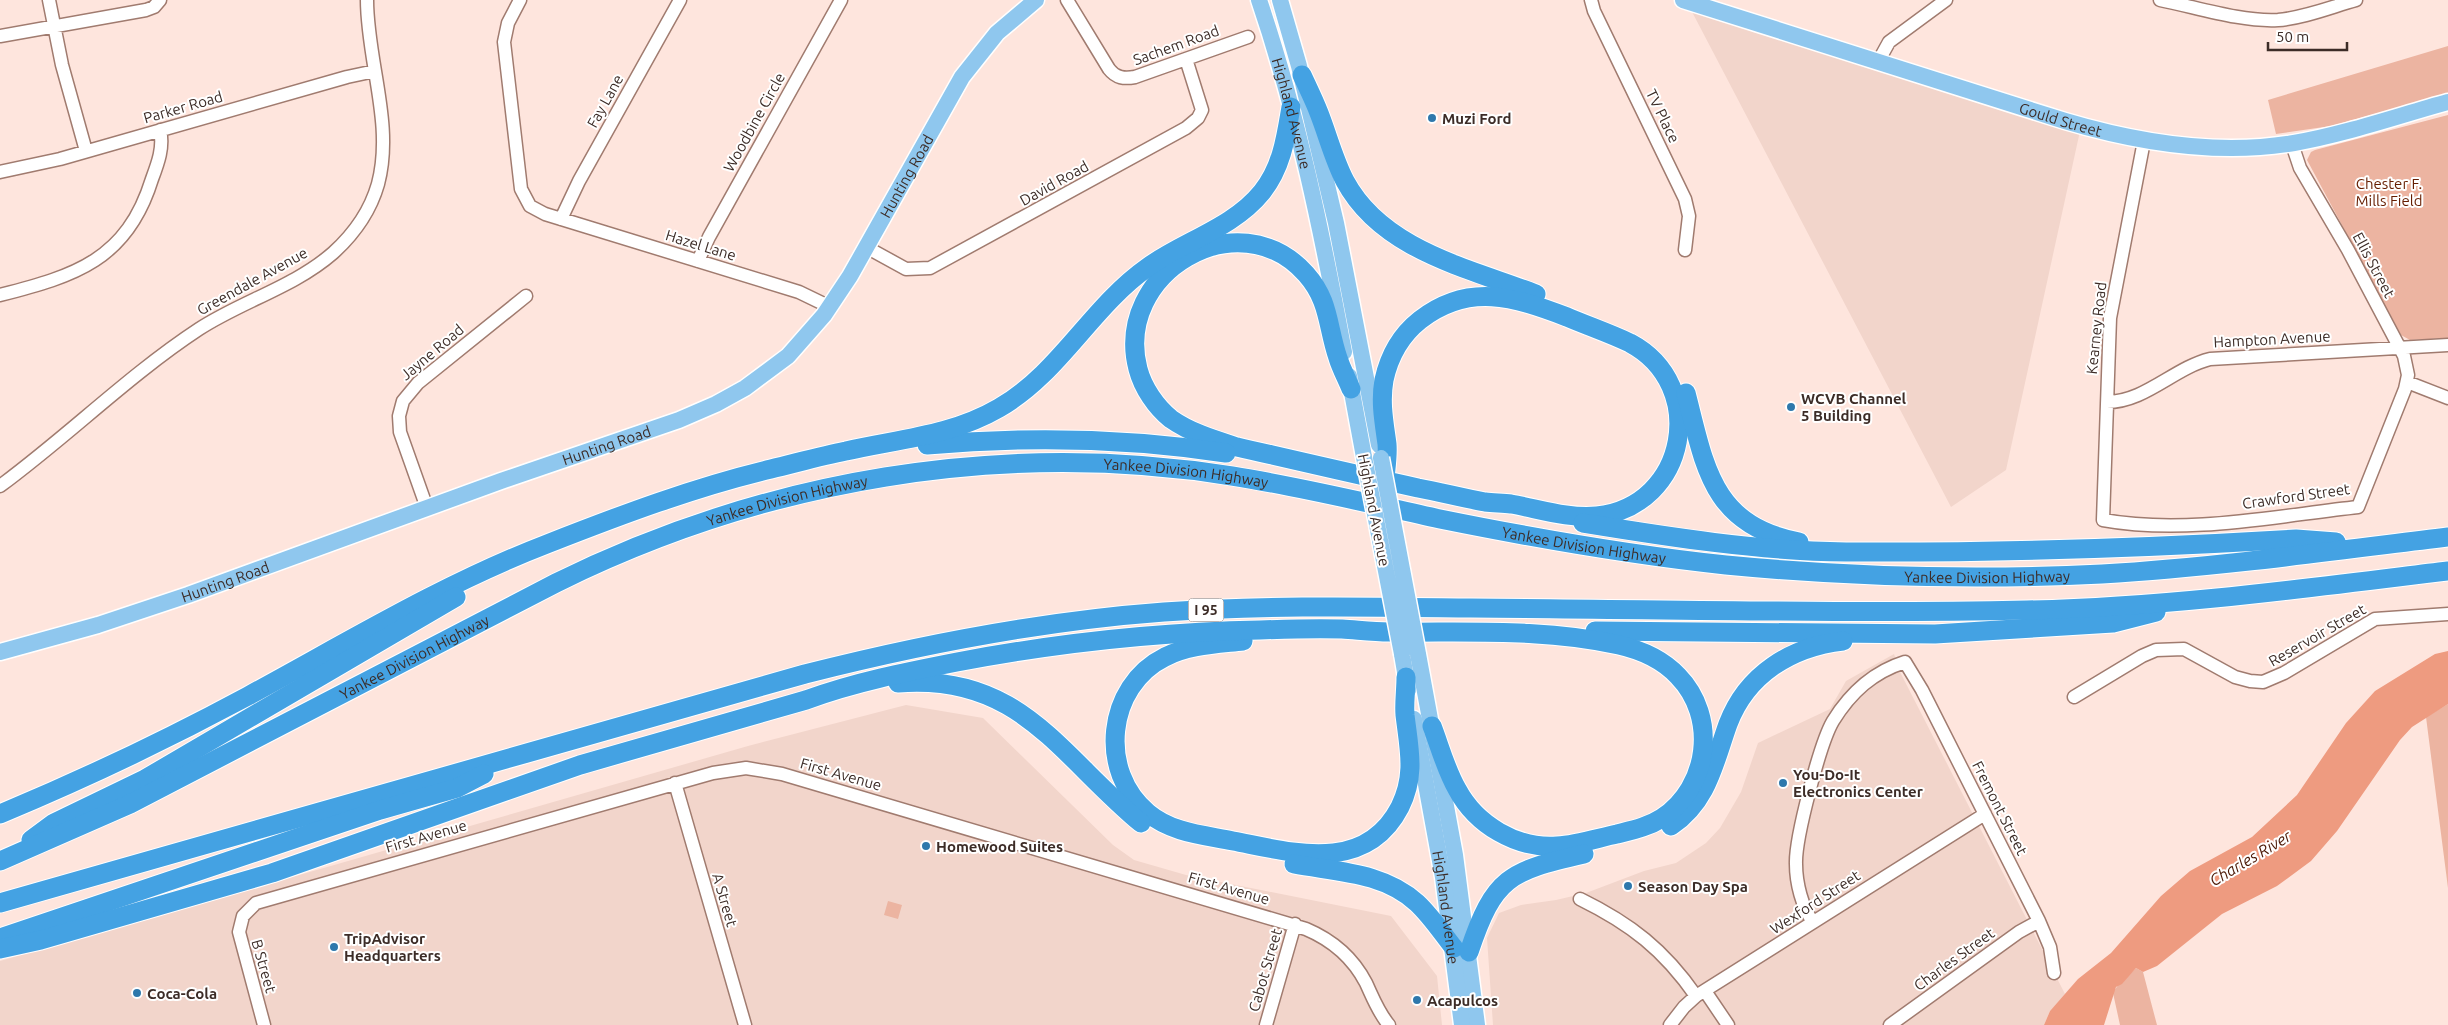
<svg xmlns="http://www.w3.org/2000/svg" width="2448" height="1025" font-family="Ubuntu,sans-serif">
	<rect width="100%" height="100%" fill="#fee5dd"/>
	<!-- built -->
	<path fill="#f2d5cb" d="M1690,8L2080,131L2006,470L1951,507Z
		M1894,654L1900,672L2065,994L2050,1011L2044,1025H1493L1487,938L1499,913L1521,905L1556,900L1586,893L1644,871L1676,863L1706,843L1720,828L1741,792L1758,743L1830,709L1846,681Z
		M906,705L983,718L1113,845L1134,860L1186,875L1391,916L1437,976L1442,1025H0V961L748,746Z"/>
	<!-- green -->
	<path fill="#ecb4a1" d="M2448,46V94L2331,126L2276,134L2268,100Z
		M2448,115V338L2410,340L2401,335L2307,160L2311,152L2315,150Z
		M2448,704V888L2426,717Z
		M888,901L902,905L898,919L884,915Z
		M2136,968L2143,972L2157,1025H2120L2113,993C2117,984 2128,976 2136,968Z"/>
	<!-- water -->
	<path fill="#ee9b80" d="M2448,651V704L2412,727L2400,740L2337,831L2311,861L2277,886L2222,914L2157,966L2143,972L2136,968L2122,984L2116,987L2104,1025H2044L2050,1011L2078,979L2111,953L2161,896L2190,871L2252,837L2297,795L2346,723L2375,691L2435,654Z"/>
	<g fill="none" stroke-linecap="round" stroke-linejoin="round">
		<defs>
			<path id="minor" d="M49,0L62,65L86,151
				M520,0L508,23L504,42L521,189L530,206L545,214L799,292L830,307
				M1067,0L1109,69C1116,78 1124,79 1135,77L1248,37
				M1591,0L1594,11L1685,199L1689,216L1685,250
				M2160,0C2196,7 2241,22 2278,20C2304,18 2331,7 2356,0
				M0,36L146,10L154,7L160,0
				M1878,62L1889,42L1946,0
				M2144,141L2110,318L2103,520C2185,535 2276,516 2358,507L2405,389L2408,375L2404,356L2348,250L2300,168L2292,144
				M0,172L60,159L347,77L375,71
				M561,219L579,181L680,0
				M866,247L906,269L930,268L1186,128L1198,118L1202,110L1186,59
				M698,261L709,237L841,0
				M0,295C75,276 127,260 152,179C158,163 164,147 160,130
				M2407,382L2448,398
				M2107,402C2145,402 2174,368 2210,359L2448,345
				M0,486C68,436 129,375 199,329C242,301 294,287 333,253C354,234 370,212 378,184C394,124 367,61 367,0
				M427,508L400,432L399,416L403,401L418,383L526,296
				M2074,697L2142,656L2156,650L2184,649L2235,677L2250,681L2263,682L2284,673L2375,619L2448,614
				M675,783L745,1025
				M1580,899C1631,924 1664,950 1696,996
				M1813,922C1802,907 1796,883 1796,864C1795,839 1820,743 1833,721C1851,692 1873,672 1905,662L1922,690L2039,921L2050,947L2054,973
				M1705,991L1728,1025
				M264,1025L239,932L243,916L256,903L713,773L746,768L782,774L1306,929C1332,940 1353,958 1366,983C1373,998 1378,1012 1389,1025
				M1266,1025L1295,924
				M1670,1025L1684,1007L1696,996L1985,814
				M1890,1025L2019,932L2039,921"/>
			<g id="major">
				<path id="s1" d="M1259,0C1298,115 1322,233 1344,352"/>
				<path d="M1280,0L1299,66L1336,223L1379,445"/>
				<path id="s2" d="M1683,0L2065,121C2139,143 2217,156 2294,143C2346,134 2397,116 2448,102"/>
				<path d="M1349,376L1364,457"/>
				<path id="s3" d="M0,652L98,625L188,595L501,481L679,420L716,404L745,388L788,356L824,315L850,276L962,77L997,33L1036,0"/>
				<path d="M1402,654L1408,690"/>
				<path d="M1418,654L1455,855L1477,1025"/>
				<path id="s4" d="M1414,719L1443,877L1462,1025"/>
			</g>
			<g id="highway">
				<path d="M1302,75C1308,88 1314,100 1319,113C1328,136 1334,160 1345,181C1382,250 1468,268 1536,294"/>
				<path d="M1351,389C1347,379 1341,368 1338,358C1327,326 1330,301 1306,274C1238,198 1113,273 1138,369C1143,388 1156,407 1171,419C1191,433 1215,440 1237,447C1298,461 1358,475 1418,488C1440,492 1463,498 1485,502C1494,503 1503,503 1511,504C1539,509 1569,519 1597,516C1688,506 1709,385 1630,343C1609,333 1588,326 1567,317C1514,297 1469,282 1420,320C1401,335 1389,357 1384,380C1380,402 1384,422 1387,444C1388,455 1386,467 1385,478"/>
				<path d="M1686,393C1705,466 1711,525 1799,542"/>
				<path d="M927,445C1028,436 1127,438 1226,453"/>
				<path d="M1583,523C1669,537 1758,551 1846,552C1996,553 2146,548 2296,539L2336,542"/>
				<path d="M1595,631L1935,634L2113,623L2156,612"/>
				<path d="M1243,641C1217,644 1188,645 1165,657C1106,686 1098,772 1148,813C1172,833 1204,835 1233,841C1291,852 1365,875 1400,807C1416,775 1409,749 1405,715C1404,703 1406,690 1406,677"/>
				<path d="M898,683C1020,673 1059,755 1141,823"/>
				<path d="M0,814C84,779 168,739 248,696C346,643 443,584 547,544C621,515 695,487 771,469C796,463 821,456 846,451C898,439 951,436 999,408C1060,373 1091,307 1148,267C1184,241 1233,228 1262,192C1282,167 1286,137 1291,107"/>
				<path d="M1671,826C1708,801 1714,763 1728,724C1747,674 1791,647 1843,641"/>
				<path d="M31,840L54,823L145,779L456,597"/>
				<path id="s5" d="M0,861L130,804L556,583C764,480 1001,439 1232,476C1302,487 1371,504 1440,519C1534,538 1630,555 1726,565C1851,577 1977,580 2102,574C2218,567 2333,551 2448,537"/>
				<path d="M1294,864C1337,872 1383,872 1417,903C1431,916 1442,933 1454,948"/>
				<path d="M0,903L805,674C923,644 1042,621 1164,612C1266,605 1369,607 1471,608C1656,609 1842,614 2027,610C2168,607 2308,588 2448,571"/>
				<path d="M0,938L380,810L457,788L484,774"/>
				<path d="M0,949L41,940L272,873L580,765L806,700C855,682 906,672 957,662C1057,643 1159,632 1260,630C1287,629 1315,628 1342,629C1358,630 1373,632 1389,632C1465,633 1544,628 1619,645C1641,650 1663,660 1678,676C1718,717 1709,787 1662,818C1648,827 1633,830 1617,834C1598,838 1577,845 1557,846C1517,849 1476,825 1457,789C1446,770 1440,747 1432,726"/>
				<path d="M1469,952C1494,877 1509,871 1584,854"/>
			</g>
		</defs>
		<!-- minor casing -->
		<use href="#minor" stroke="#a07b6f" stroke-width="15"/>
		<!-- major casing -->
		<use href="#major" stroke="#fff" stroke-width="19"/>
		<!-- highway casing -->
		<use href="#highway" stroke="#fff" stroke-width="21"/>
		<!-- minor -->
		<use href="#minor" stroke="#fff" stroke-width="12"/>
		<!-- major -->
		<use href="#major" stroke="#8fc7ee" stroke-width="16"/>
		<!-- highway -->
		<use href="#highway" stroke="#44a2e3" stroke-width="19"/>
		<defs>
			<path id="major-bridge" d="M1364,457L1402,654
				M1381,458L1418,654"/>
		</defs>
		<!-- major-bridge casing -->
		<use href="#major-bridge" stroke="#fff" stroke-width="19" stroke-linecap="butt"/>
		<!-- major-bridge -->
		<use href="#major-bridge" stroke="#8fc7ee" stroke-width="16"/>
	</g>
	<!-- markers -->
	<g fill="#2e78ac" stroke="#fff" stroke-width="2">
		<circle cx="1432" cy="118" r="5"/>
		<circle cx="1791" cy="407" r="5"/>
		<circle cx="1783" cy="783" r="5"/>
		<circle cx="926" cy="846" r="5"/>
		<circle cx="1628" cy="886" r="5"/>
		<circle cx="334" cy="947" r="5"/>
		<circle cx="137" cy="993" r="5"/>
		<circle cx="1417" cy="1000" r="5"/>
	</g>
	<g text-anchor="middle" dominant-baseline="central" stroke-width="4" stroke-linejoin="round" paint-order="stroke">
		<!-- shield labels -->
		<rect fill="#fff" stroke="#766b68" stroke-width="1" x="1188.5" y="598.5" width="35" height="23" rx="4"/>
		<g font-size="14" font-weight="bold" fill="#3c2c27">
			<text x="1206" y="610">I 95</text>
		</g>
		<!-- street labels -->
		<g font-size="15" fill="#3c2c27" stroke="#fff">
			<text transform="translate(1176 45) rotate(-20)">Sachem Road</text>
			<text transform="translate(605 101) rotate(-61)">Fay Lane</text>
			<text transform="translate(183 107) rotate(-16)">Parker Road</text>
			<text stroke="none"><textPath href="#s1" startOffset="118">Highland Avenue</textPath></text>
			<text transform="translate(1663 116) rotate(64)">TV Place</text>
			<text stroke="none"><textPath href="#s2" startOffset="396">Gould Street</textPath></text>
			<text transform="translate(754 122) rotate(-61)">Woodbine Circle</text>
			<text stroke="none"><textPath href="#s3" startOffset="1061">Hunting Road</textPath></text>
			<text transform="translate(1054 183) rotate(-29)">David Road</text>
			<text transform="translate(701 245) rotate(17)">Hazel Lane</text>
			<text transform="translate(2374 265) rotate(62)">Ellis Street</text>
			<text transform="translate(252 281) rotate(-29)">Greendale Avenue</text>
			<text transform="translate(2096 328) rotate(-84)">Kearney Road</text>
			<text transform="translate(2272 339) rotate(-3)">Hampton Avenue</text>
			<text transform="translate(432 352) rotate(-40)">Jayne Road</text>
			<text stroke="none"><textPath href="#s3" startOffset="641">Hunting Road</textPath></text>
			<text stroke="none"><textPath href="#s5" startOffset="1271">Yankee Division Highway</textPath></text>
			<text transform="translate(2296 496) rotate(-8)">Crawford Street</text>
			<text stroke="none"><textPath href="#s5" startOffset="868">Yankee Division Highway</textPath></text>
			<text transform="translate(1374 510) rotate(79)">Highland Avenue</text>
			<text stroke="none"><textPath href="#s5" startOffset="1676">Yankee Division Highway</textPath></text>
			<text stroke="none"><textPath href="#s5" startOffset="2081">Yankee Division Highway</textPath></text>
			<text stroke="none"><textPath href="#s3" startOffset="236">Hunting Road</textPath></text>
			<text transform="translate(2317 635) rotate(-30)">Reservoir Street</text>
			<text stroke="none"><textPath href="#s5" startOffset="462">Yankee Division Highway</textPath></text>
			<text transform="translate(841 774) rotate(16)">First Avenue</text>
			<text transform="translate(2000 808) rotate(63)">Fremont Street</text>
			<text transform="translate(426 836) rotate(-16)">First Avenue</text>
			<text transform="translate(1229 888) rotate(16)">First Avenue</text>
			<text transform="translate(725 900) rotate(74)">A Street</text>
			<text transform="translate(1815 902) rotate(-33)">Wexford Street</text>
			<text stroke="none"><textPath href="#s4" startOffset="191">Highland Avenue</textPath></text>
			<text transform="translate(1954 959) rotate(-36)">Charles Street</text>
			<text transform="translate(264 966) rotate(74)">B Street</text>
			<text transform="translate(1265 970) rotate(-74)">Cabot Street</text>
		</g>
		<!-- poi labels -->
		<g font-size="15" font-weight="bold" fill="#3c2c27" stroke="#fff" text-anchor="start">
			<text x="1442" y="118">Muzi Ford</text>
			<text x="1801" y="398">WCVB Channel<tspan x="1801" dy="17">5 Building</tspan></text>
			<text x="1793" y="774">You-Do-It<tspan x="1793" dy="17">Electronics Center</tspan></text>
			<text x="936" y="846">Homewood Suites</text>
			<text x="1638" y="886">Season Day Spa</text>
			<text x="344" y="938">TripAdvisor<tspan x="344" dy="17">Headquarters</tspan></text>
			<text x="147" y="993">Coca-Cola</text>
			<text x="1427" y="1000">Acapulcos</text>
		</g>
		<!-- park labels -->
		<g font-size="15" fill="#661e01" stroke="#fff">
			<text x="2389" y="183">Chester F.<tspan x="2389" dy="17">Mills Field</tspan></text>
		</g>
		<!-- water labels -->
		<g font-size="16" font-style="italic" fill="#4b1805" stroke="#fff">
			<text transform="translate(2250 858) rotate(-31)">Charles River</text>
		</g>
	</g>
	<!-- scale -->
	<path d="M2268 42v8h79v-8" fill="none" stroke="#3c2c27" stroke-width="2.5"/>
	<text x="2276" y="42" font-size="15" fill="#3c2c27" stroke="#ffffff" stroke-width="4" paint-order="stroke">50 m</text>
</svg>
